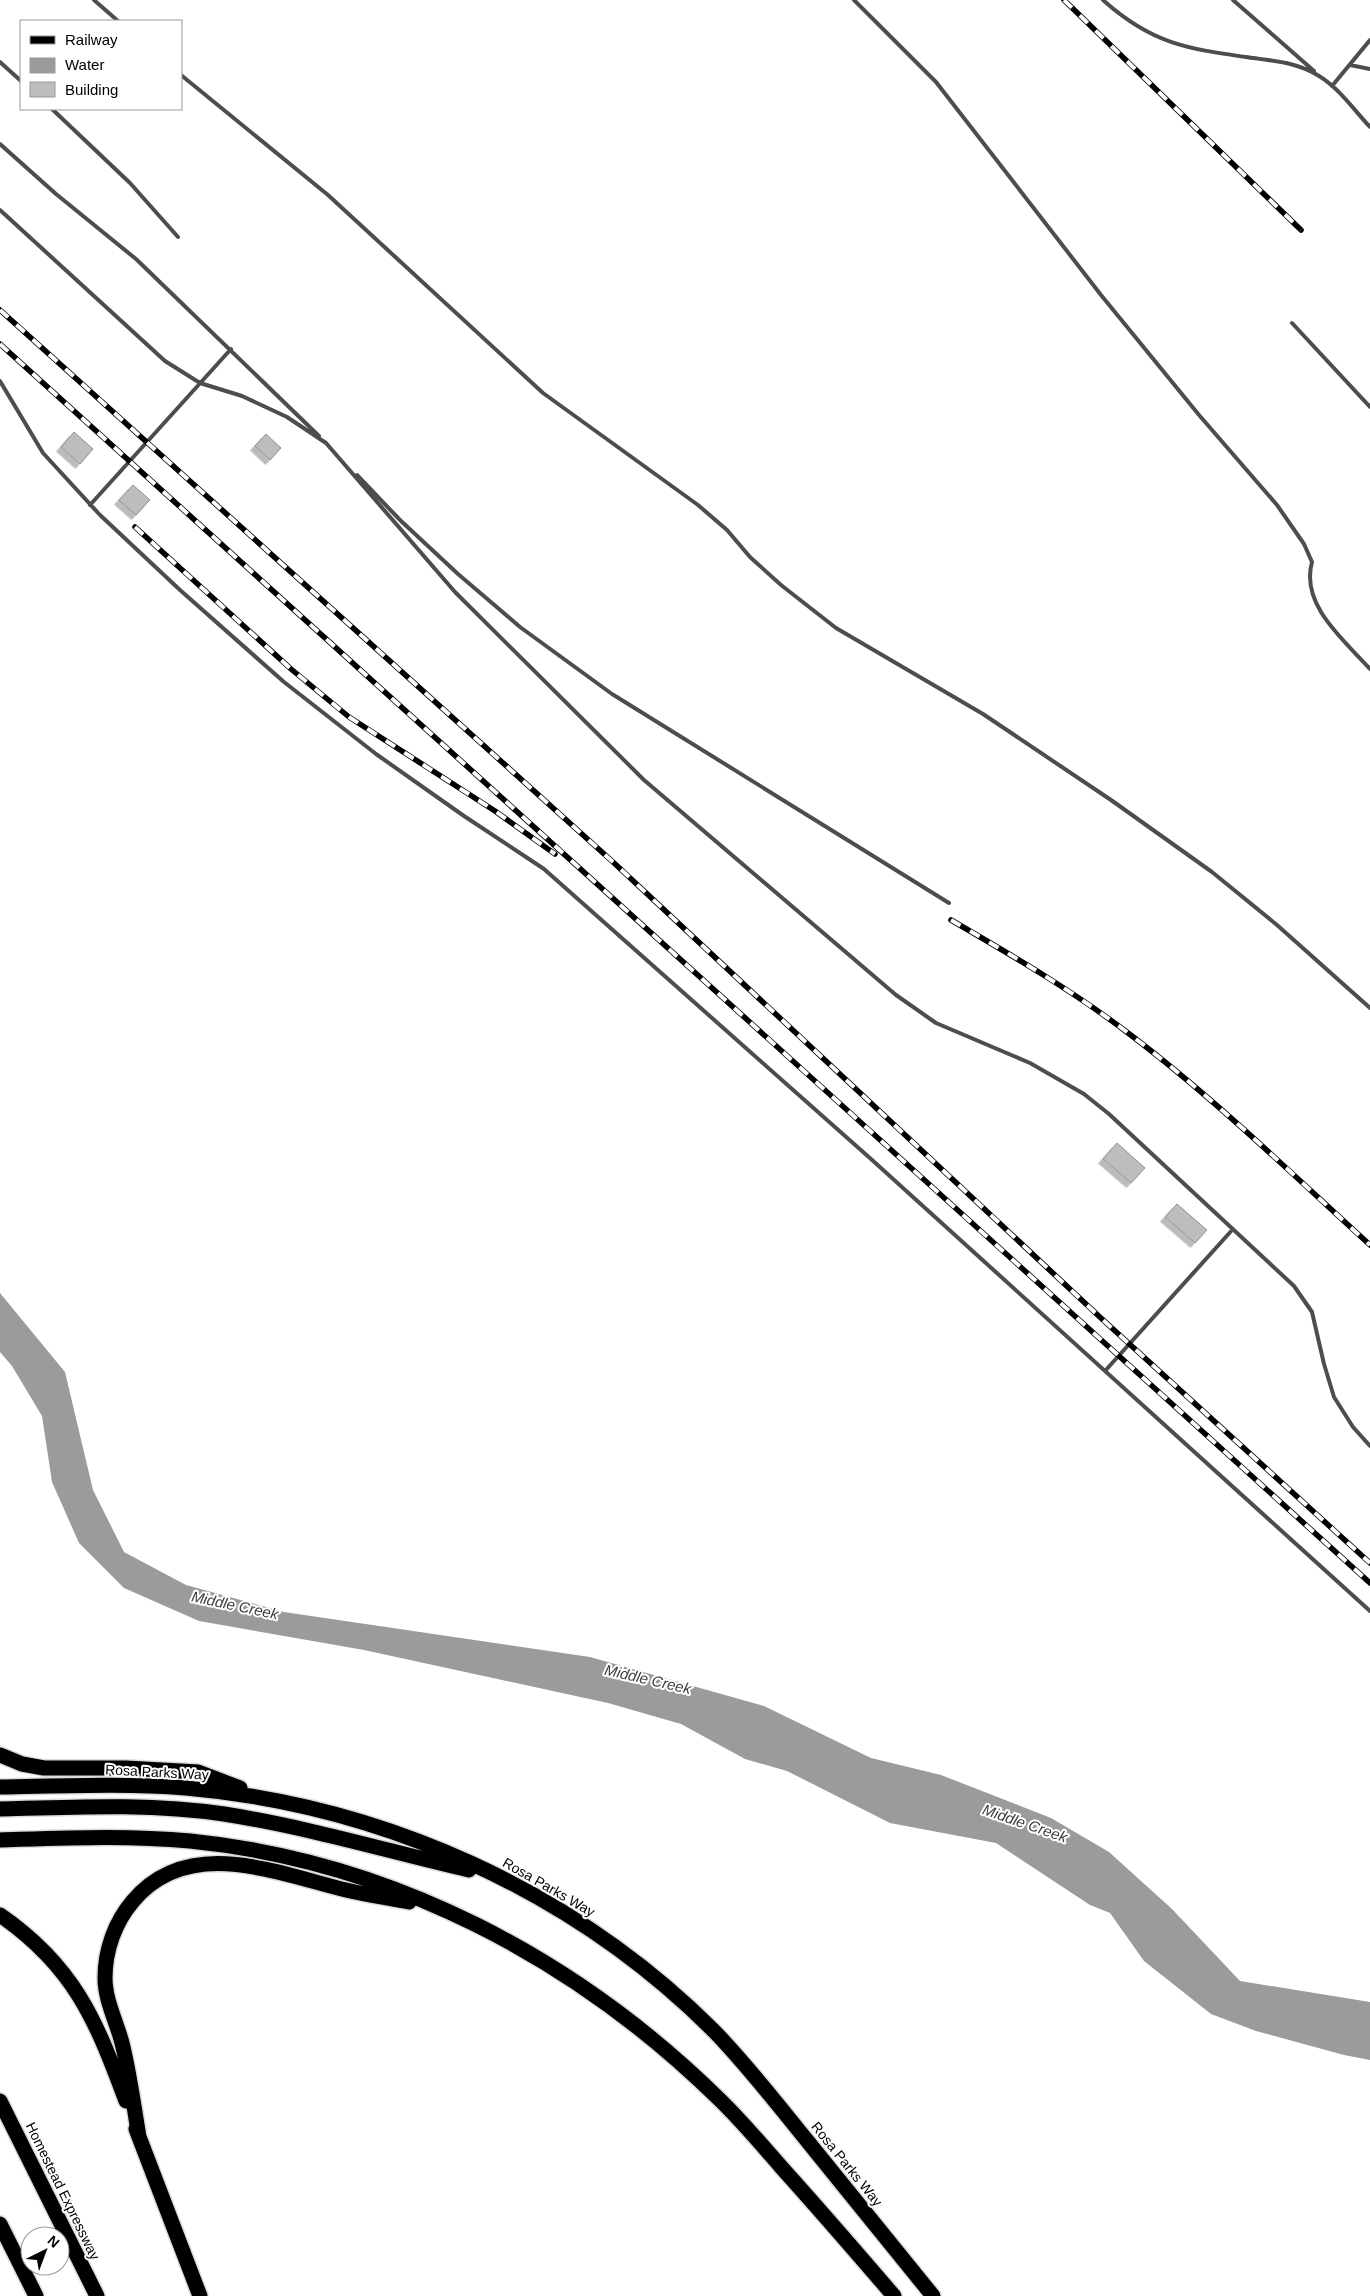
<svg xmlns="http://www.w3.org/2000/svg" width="1370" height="2296" font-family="Arial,sans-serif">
	<defs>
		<filter id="shadow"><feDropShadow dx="-4.5" dy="4.5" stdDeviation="0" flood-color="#0004"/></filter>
	</defs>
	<rect width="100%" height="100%" fill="#fff"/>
	<!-- water -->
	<path fill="#9b9b9b" d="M0,1293L65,1372L93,1490L124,1552L186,1585L284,1612L590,1657L764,1706L871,1758L941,1775L1051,1818L1109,1852L1172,1909L1240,1981L1370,2002V2060L1344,2055L1256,2031L1211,2014L1144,1961L1110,1913L1090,1905L996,1843L890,1823L787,1771L745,1759L681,1724L608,1703L364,1650L199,1621L124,1588L79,1543L52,1482L42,1416L12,1366L0,1352Z"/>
	<!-- building -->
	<path fill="#bdbdbd" stroke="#919191" filter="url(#shadow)" d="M74,432L93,449L80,464L61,447Z
		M266,434L281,448L270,460L255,446Z
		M133,485L150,500L136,515L119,500Z
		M1117,1143L1145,1168L1131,1183L1103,1159Z
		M1177,1204L1207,1230L1195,1243L1165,1217Z"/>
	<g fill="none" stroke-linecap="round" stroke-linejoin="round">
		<defs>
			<path id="highway" d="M0,1755L22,1764L44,1768H126L198,1772L240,1788
				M0,1787C62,1786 124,1783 186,1788C383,1805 574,1891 714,2031C748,2066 778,2105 809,2143C850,2194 892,2245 933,2296
				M0,1809C74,1807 150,1803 224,1814C307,1827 387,1851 469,1870
				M0,1840C64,1838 127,1835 190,1841C391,1861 575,1958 718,2098C741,2120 761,2144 782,2168C820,2210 857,2253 894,2296
				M0,1915C74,1966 96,2020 126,2101
				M0,2101L97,2296
				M136,2129L200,2296
				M139,2137C134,2107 130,2077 123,2047C118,2024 105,2002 105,1978C105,1950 115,1922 133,1901C189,1835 276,1873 346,1890C367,1895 388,1898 409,1902
				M0,2224L36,2296"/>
		</defs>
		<!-- highway casing -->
		<use href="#highway" stroke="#dbdbdb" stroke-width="18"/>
		<!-- lane -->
		<path stroke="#4d4d4d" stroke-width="4" d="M94,0L118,21
			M854,0L936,82L1101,295L1199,415L1277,505L1304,544L1312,562C1300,605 1344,640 1370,669
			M1103,0C1153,45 1189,49 1253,58C1275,61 1299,63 1319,76C1339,88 1354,110 1370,127
			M1233,0L1314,71
			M0,62L21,81
			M1350,65L1370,69
			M181,75L328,195L543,393L698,505L727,530L750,557L781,585L836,628L983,714L1111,800L1212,872L1277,925L1370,1008
			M1332,86L1370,40
			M52,109L130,183L178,237
			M0,144L56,194L136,259L319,436
			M0,210L165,361L200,383L242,396L287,417L326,443L455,592L644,780L896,995L936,1023L1030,1063L1084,1094L1109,1114L1294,1286L1312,1312L1324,1364L1334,1397L1353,1427L1370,1446
			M1292,323L1370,407
			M0,381L43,453L100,515L180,590L284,682L376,754L464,816L544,869L871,1159L1370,1611
			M357,475L400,520L458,574L520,627L612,694L949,903
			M90,505L231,349
			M1105,1371L1233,1229"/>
		<!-- highway -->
		<use href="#highway" stroke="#000" stroke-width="15"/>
		<defs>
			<path id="rail" d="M1064,0L1301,230
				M0,310L613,862L1102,1319L1370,1563
				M0,344L1370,1583
				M135,527L291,669L349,717L495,811L555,854
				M951,920C1013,956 1075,992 1132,1036C1216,1100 1292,1174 1370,1245"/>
		</defs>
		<!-- rail casing -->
		<use href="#rail" stroke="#000" stroke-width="5.5"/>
		<!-- rail -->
		<use href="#rail" stroke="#fff" stroke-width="4" stroke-dasharray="11" stroke-linecap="butt"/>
	</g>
	<g text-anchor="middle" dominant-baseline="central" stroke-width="4" stroke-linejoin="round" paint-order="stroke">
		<!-- street labels -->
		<g font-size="14" fill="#000" stroke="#fff">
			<text transform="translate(157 1772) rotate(3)">Rosa Parks Way</text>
			<text transform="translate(549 1887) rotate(30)">Rosa Parks Way</text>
			<text transform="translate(847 2164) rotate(51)">Rosa Parks Way</text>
			<text transform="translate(63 2191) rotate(64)">Homestead Expressway</text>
		</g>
		<!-- water labels -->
		<g font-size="15" font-style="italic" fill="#3c3c3c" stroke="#fff">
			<text transform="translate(235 1605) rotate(12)">Middle Creek</text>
			<text transform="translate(648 1679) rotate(13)">Middle Creek</text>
			<text transform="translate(1025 1823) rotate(19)">Middle Creek</text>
		</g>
	</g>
	<!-- legend -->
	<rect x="20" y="20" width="162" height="90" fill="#ffffff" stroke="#999999"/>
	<rect x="30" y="36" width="25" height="8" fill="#000000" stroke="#999999"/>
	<text x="65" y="45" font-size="15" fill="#000000">Railway</text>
	<rect x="30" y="58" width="25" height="15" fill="#9b9b9b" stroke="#999999"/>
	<text x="65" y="70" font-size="15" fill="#000000">Water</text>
	<rect x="30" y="82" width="25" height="15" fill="#bdbdbd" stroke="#999999"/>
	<text x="65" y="95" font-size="15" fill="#000000">Building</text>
	<!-- north arrow -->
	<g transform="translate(45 2251) rotate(42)"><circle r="24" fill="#ffffff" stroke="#999999"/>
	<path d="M0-4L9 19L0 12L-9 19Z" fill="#000000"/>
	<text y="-8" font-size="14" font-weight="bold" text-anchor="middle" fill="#000000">N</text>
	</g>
</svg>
